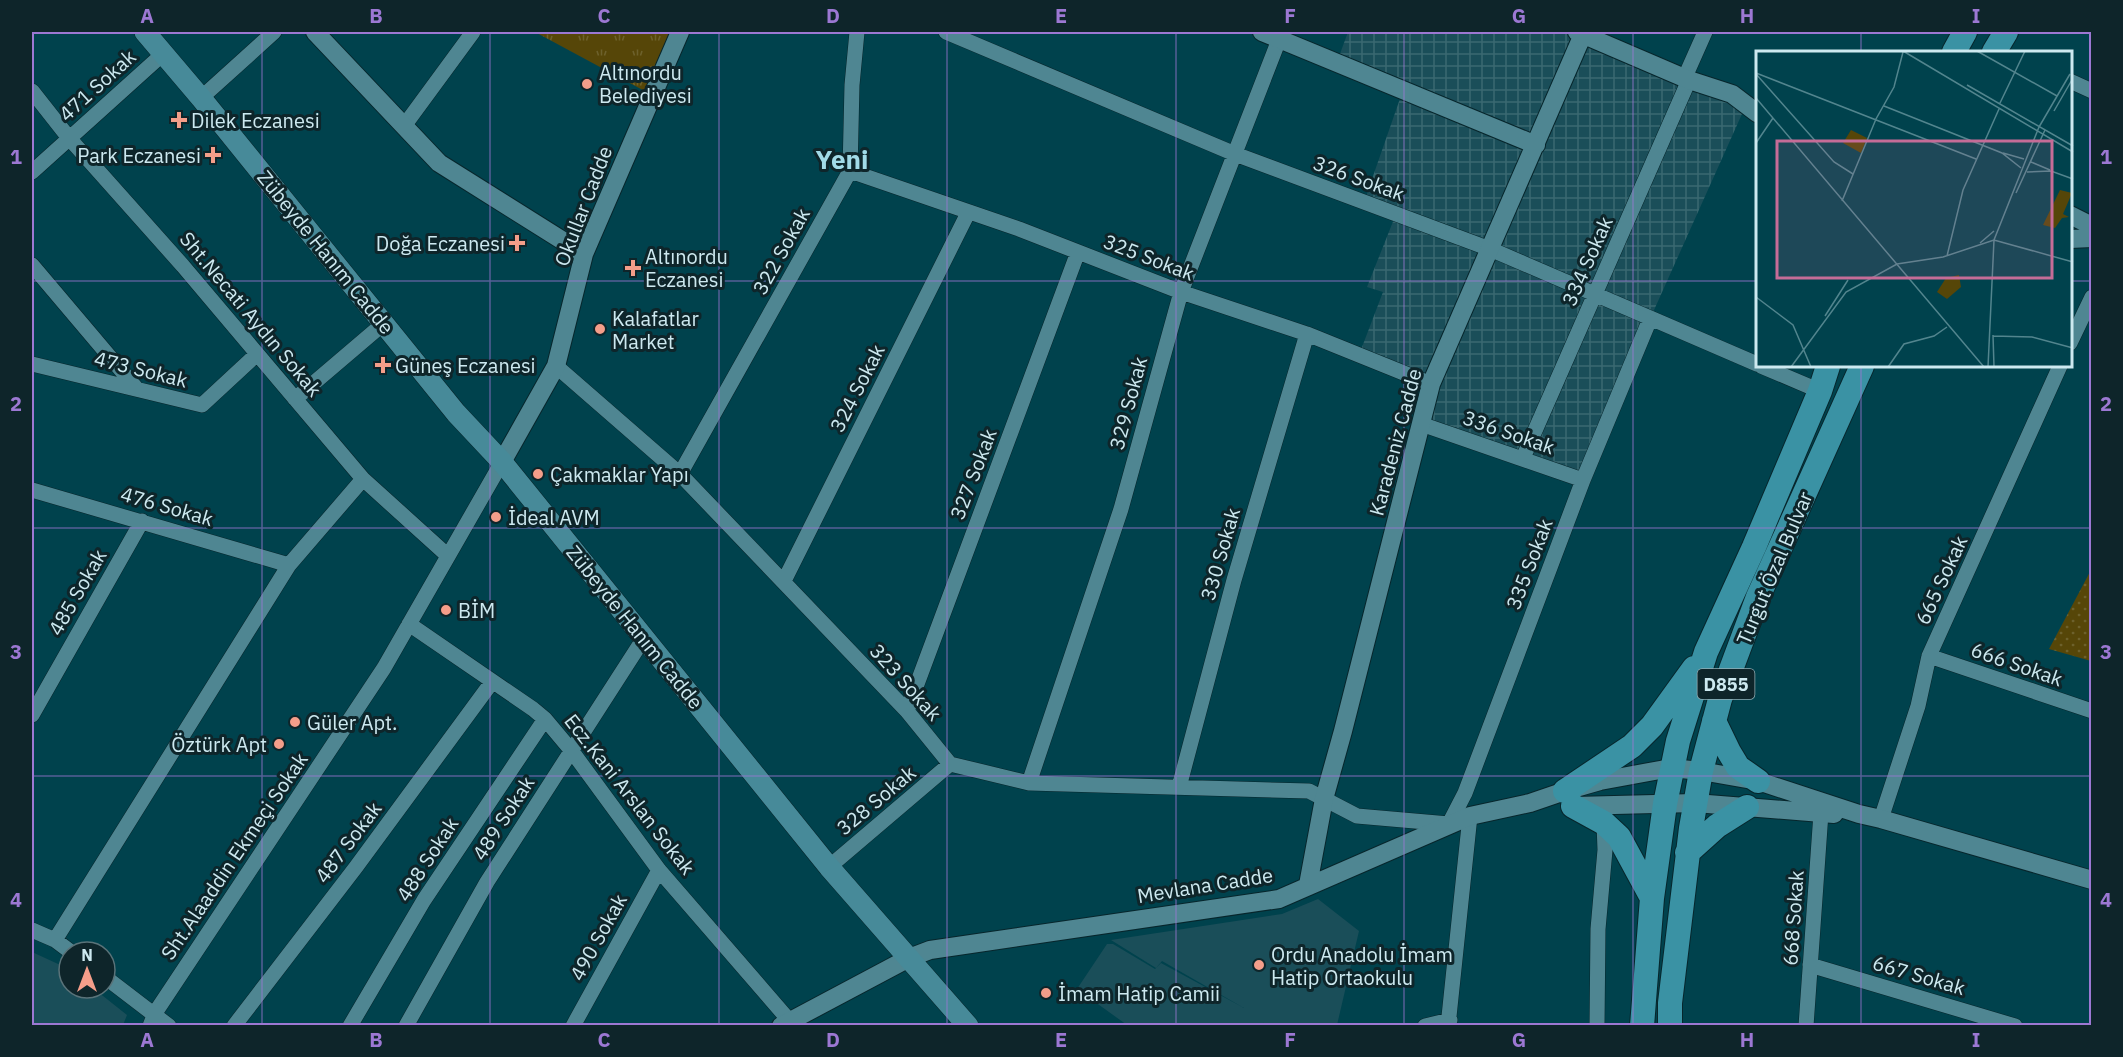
<svg xmlns="http://www.w3.org/2000/svg" width="2123" height="1057" font-family="'IBM Plex Sans',sans-serif">
	<defs>
		<pattern id="industrial-grid" width="8" height="8" patternUnits="userSpaceOnUse" patternTransform="scale(1.5)"><rect width="8" height="8" fill="#1a4e59"/><path d="M0 4h8M4 0v8" fill="none" stroke="#3a6871"/></pattern>
		<pattern id="park-tufts" width="24" height="20" patternUnits="userSpaceOnUse" patternTransform="scale(1.5)"><rect width="24" height="20" fill="#564608"/><path d="M3 7l-1-3M5 7V3M7 7l1-3M15 17l-1-3M17 17v-4M19 17l1-3" fill="none" stroke="#6d612c"/></pattern>
		<pattern id="garden-dots" width="8" height="8" patternUnits="userSpaceOnUse" patternTransform="scale(1.5)"><rect width="8" height="8" fill="#564608"/><path d="M2 2h.1M6 6h.1" fill="none" stroke="#6d612c" stroke-width="1.8" stroke-linecap="round"/></pattern>
	</defs>
	<rect width="100%" height="100%" fill="#00424d"/>
	<!-- built -->
	<path fill="#1a4e59" d="M1318,899L1359,931L1337,1025L1266,1026L1263,1022L1265,1025H1127L1077,989L1107,944H1113L1155,969L1161,963L1244,1008L1162,961L1156,968L1111,940L1282,914Z
		M32,952L69,969V988H93L127,1015L123,1025H32Z"/>
	<!-- industrial -->
	<path fill="url(#industrial-grid)" d="M1348,32H1576L1746,105L1650,319L1583,480L1421,424L1431,384L1359,355L1383,292L1367,287L1396,214L1364,202L1403,90L1337,62Z"/>
	<!-- park -->
	<path fill="url(#park-tufts)" d="M535,32H676L652,95Z"/>
	<!-- garden -->
	<path fill="url(#garden-dots)" d="M2091,570V661L2049,649Z"/>
	<g fill="none" stroke-linecap="round" stroke-linejoin="round">
		<defs>
			<path id="minor" d="M946,32L1235,154L1490,249L1757,364
				M1685,77L1705,32
				M2070,81L2092,91
				M32,91L69,138L183,266L363,479L447,555
				M201,98L274,32
				M404,126L473,32
				M850,171L1019,229L1181,292L1307,334L1431,384
				M32,172L164,53
				M32,265L137,389
				M2070,343L2092,297
				M32,364L202,405L257,354
				M556,366L680,474L907,711L950,764L1029,783L1309,791L1357,816L1449,824L1465,793L1583,480L1650,319
				M1761,366L1820,391
				M295,399L383,324
				M1421,424L1583,480
				M1523,458L1689,80
				M680,474L850,171L852,85L857,32
				M32,490L289,565
				M784,581L968,213
				M409,624L533,709L545,719L571,750L659,870L794,1026
				M1929,656L2092,711
				M907,711L1078,252
				M32,715L142,521
				M1029,783L1121,509L1181,292L1282,32
				M1179,787L1234,580L1307,334
				M1881,819L1918,706L1929,656L2060,366
				M829,867L950,764
				M32,930L55,940L71,952
				M55,940L289,565L363,479
				M1810,965L2015,1026
				M105,977L169,1026
				M150,1026L155,1013L384,668L502,462
				M234,1026L356,867L492,682
				M350,1026L424,900L545,719
				M406,1026L487,882L644,638
				M573,1026L659,870
				M1425,1026L1450,1020
				M1448,1026L1470,816
				M1597,1026L1598,929L1605,850L1604,823
				M1806,1026L1821,813"/>
			<path id="tertiary" d="M315,32L439,163L584,254
				M1262,32L1536,145
				M1577,32L1689,80L1732,94L1757,113
				M2070,215L2092,226
				M2070,239L2092,238
				M502,462L556,366L584,254L680,32
				M1574,806L1695,803L1834,814
				M1308,885L1324,799L1343,731L1431,384L1584,32
				M781,1026L909,958L930,950L1279,899L1470,816L1530,803L1565,791L1600,781L1671,768L1701,771L1758,781L1859,814L1881,819L2092,880"/>
			<path id="secondary" d="M145,32L201,98L456,413L502,462L829,867L968,1026"/>
			<path id="trunk" d="M1954,52L1965,32
				M1994,52L2006,32
				M1714,721L1729,752L1738,767L1758,781
				M1565,791L1632,746L1652,726L1694,668
				M1573,806L1604,823L1619,837L1652,898
				M1687,853L1717,826L1747,807
				M1642,1026L1652,898L1665,804L1678,741L1706,652L1754,547L1820,391L1828,366
				M1670,1026V1003L1691,828L1701,771L1720,699L1758,597L1862,366"/>
		</defs>
		<!-- minor casing -->
		<use href="#minor" stroke="#07262c" stroke-width="16"/>
		<!-- tertiary casing -->
		<use href="#tertiary" stroke="#07262c" stroke-width="20"/>
		<!-- secondary casing -->
		<use href="#secondary" stroke="#07262c" stroke-width="22"/>
		<!-- trunk casing -->
		<use href="#trunk" stroke="#07262c" stroke-width="26"/>
		<!-- minor -->
		<use href="#minor" stroke="#4f8692" stroke-width="15"/>
		<!-- tertiary -->
		<use href="#tertiary" stroke="#4f8692" stroke-width="18"/>
		<!-- secondary -->
		<use href="#secondary" stroke="#478a99" stroke-width="21"/>
		<!-- trunk -->
		<use href="#trunk" stroke="#3a92a4" stroke-width="24"/>
	</g>
	<!-- grid -->
	<path fill="none" stroke="#9c78d3" stroke-width="1.5" stroke-opacity="0.55" d="M262,32V1026M490,32V1026M719,32V1026M947,32V1026M1176,32V1026M1404,32V1026M1633,32V1026M1861,32V52M32,281H1757M2070,281H2092M1861,366V1026M32,528H2092M32,776H2092"/>
	<!-- markers -->
	<g fill="#f49e8a" stroke="#0e252a" stroke-width="2">
		<circle cx="587" cy="84" r="6"/>
		<path d="M176 111h6v6h6v6h-6v6h-6v-6h-6v-6h6z"/>
		<path d="M210 146h6v6h6v6h-6v6h-6v-6h-6v-6h6z"/>
		<path d="M514 234h6v6h6v6h-6v6h-6v-6h-6v-6h6z"/>
		<path d="M630 259h6v6h6v6h-6v6h-6v-6h-6v-6h6z"/>
		<circle cx="600" cy="329" r="6"/>
		<path d="M380 356h6v6h6v6h-6v6h-6v-6h-6v-6h6z"/>
		<circle cx="538" cy="474" r="6"/>
		<circle cx="496" cy="517" r="6"/>
		<circle cx="446" cy="610" r="6"/>
		<circle cx="295" cy="722" r="6"/>
		<circle cx="279" cy="744" r="6"/>
		<circle cx="1259" cy="965" r="6"/>
		<circle cx="1046" cy="993" r="6"/>
	</g>
	<g text-anchor="middle" dominant-baseline="central" stroke-width="6" stroke-linejoin="round" paint-order="stroke">
		<!-- shield labels -->
		<rect fill="#0e252a" stroke="#94aeb5" stroke-width="1.5" x="1697.5" y="669" width="57" height="30" rx="4.5"/>
		<g font-size="18" font-weight="bold" fill="#cde9f0">
			<text x="1726" y="684">D855</text>
		</g>
		<!-- poi labels -->
		<g font-size="20" fill="#cde9f0" stroke="#0e252a" text-anchor="start">
			<text x="599" y="72">Altınordu<tspan x="599" dy="23">Belediyesi</tspan></text>
			<text x="191" y="120">Dilek Eczanesi</text>
			<text x="201" y="155" text-anchor="end">Park Eczanesi</text>
			<text x="505" y="243" text-anchor="end">Doğa Eczanesi</text>
			<text x="645" y="256">Altınordu<tspan x="645" dy="23">Eczanesi</tspan></text>
			<text x="612" y="318">Kalafatlar<tspan x="612" dy="23">Market</tspan></text>
			<text x="395" y="365">Güneş Eczanesi</text>
			<text x="550" y="474">Çakmaklar Yapı</text>
			<text x="508" y="517">İdeal AVM</text>
			<text x="458" y="610">BİM</text>
			<text x="307" y="722">Güler Apt.</text>
			<text x="267" y="744" text-anchor="end">Öztürk Apt</text>
			<text x="1271" y="954">Ordu Anadolu İmam<tspan x="1271" dy="23">Hatip Ortaokulu</tspan></text>
			<text x="1058" y="993">İmam Hatip Camii</text>
		</g>
		<!-- street labels -->
		<g font-size="20" fill="#cde9f0" stroke="#0e252a">
			<text transform="translate(97 85) rotate(-42)">471 Sokak</text>
			<text transform="translate(1359 178) rotate(20)">326 Sokak</text>
			<text transform="translate(583 206) rotate(-69)">Okullar Cadde</text>
			<text transform="translate(781 251) rotate(-61)">322 Sokak</text>
			<text transform="translate(326 252) rotate(51)">Zübeyde Hanım Cadde</text>
			<text transform="translate(1149 257) rotate(21)">325 Sokak</text>
			<text transform="translate(1587 261) rotate(-66)">334 Sokak</text>
			<text transform="translate(251 314) rotate(50)">Sht.Necati Aydın Sokak</text>
			<text transform="translate(141 369) rotate(14)">473 Sokak</text>
			<text transform="translate(857 388) rotate(-63)">324 Sokak</text>
			<text transform="translate(1128 403) rotate(-75)">329 Sokak</text>
			<text transform="translate(1509 432) rotate(19)">336 Sokak</text>
			<text transform="translate(1395 442) rotate(-75)">Karadeniz Cadde</text>
			<text transform="translate(973 474) rotate(-69)">327 Sokak</text>
			<text transform="translate(167 506) rotate(16)">476 Sokak</text>
			<text transform="translate(1220 554) rotate(-74)">330 Sokak</text>
			<text transform="translate(1529 564) rotate(-69)">335 Sokak</text>
			<text transform="translate(1774 568) rotate(-67)">Turgut Özal Bulvar</text>
			<text transform="translate(1941 580) rotate(-65)">665 Sokak</text>
			<text transform="translate(77 592) rotate(-60)">485 Sokak</text>
			<text transform="translate(635 627) rotate(51)">Zübeyde Hanım Cadde</text>
			<text transform="translate(2017 664) rotate(19)">666 Sokak</text>
			<text transform="translate(906 682) rotate(48)">323 Sokak</text>
			<text transform="translate(630 794) rotate(52)">Ecz.Kani Arslan Sokak</text>
			<text transform="translate(876 800) rotate(-40)">328 Sokak</text>
			<text transform="translate(503 818) rotate(-57)">489 Sokak</text>
			<text transform="translate(348 842) rotate(-53)">487 Sokak</text>
			<text transform="translate(234 856) rotate(-56)">Sht.Alaaddin Ekmeçi Sokak</text>
			<text transform="translate(427 859) rotate(-57)">488 Sokak</text>
			<text transform="translate(1205 885) rotate(-9)">Mevlana Cadde</text>
			<text transform="translate(1793 918) rotate(-86)">668 Sokak</text>
			<text transform="translate(598 937) rotate(-61)">490 Sokak</text>
			<text transform="translate(1919 975) rotate(16)">667 Sokak</text>
		</g>
		<!-- district labels -->
		<g font-size="26" font-weight="bold" fill="#a1dae7" stroke="#0e252a">
			<text x="842" y="159">Yeni</text>
		</g>
	</g>
	<!-- overview -->
	<g transform="translate(1756 51)">
		<rect width="316" height="316" fill="#00424d"/>
		<path d="M203,224L205,236L191,248L181,241L190,227Z" fill="#564608"/>
		<path d="M95,79L111,87L105,102L87,92Z" fill="#564608"/>
		<path d="M304,139L316,142L307,163L313,166L306,167L299,177L287,174Z" fill="#564608"/>
		<path fill="none" stroke="#52858e" stroke-width="1.5" d="M147,0L317,101M221,0L301,45M0,22L220,108M0,23L78,111L97,123M211,34L317,95M0,47L228,316M244,52L269,0M128,55L246,102L265,117M298,60L317,27M283,76L314,23M0,92L17,67M247,102L268,108M275,111L294,119M271,121L295,120L317,128M260,142L289,79M86,150L120,68L138,36L147,1M224,192L238,180M191,205L207,139L243,58M0,246L37,274L55,316M69,265L92,229M237,284L238,316M237,285L276,286L317,297M35,316L90,241L141,213L187,206L238,189L317,211M132,316L148,293L178,285L191,276M232,316L238,189L283,76"/>
		<path fill="#c66c97" fill-opacity="0.15" stroke="#c66c97" stroke-width="3" d="M21,90H296V227H21Z"/>
		<rect width="316" height="316" fill="none" stroke="#cde9f0" stroke-width="3"/>
	</g>
	<!-- border -->
	<rect width="2123" height="1057" fill="none" stroke="#0e252a" stroke-width="66"/>
	<!-- north arrow -->
	<g transform="translate(87 970)"><circle r="28" fill="#0e252a" stroke="#5a7379" stroke-width="1.5"/>
	<path d="M0-4.5L10 22L0 15L-10 22Z" fill="#f49e8a"/>
	<text y="-9" font-size="16" font-weight="bold" text-anchor="middle" fill="#cde9f0">N</text>
	</g>
	<rect x="33" y="33" width="2057" height="991" fill="none" stroke="#9c78d3" stroke-width="2"/>
	<g font-size="20" text-anchor="middle" font-weight="bold" fill="#9c78d3">
		<text x="147" y="23">A</text>
		<text x="376" y="23">B</text>
		<text x="604" y="23">C</text>
		<text x="833" y="23">D</text>
		<text x="1061" y="23">E</text>
		<text x="1290" y="23">F</text>
		<text x="1519" y="23">G</text>
		<text x="1747" y="23">H</text>
		<text x="1976" y="23">I</text>
		<text x="16" y="164">1</text>
		<text x="2106" y="164">1</text>
		<text x="16" y="411">2</text>
		<text x="2106" y="411">2</text>
		<text x="16" y="659">3</text>
		<text x="2106" y="659">3</text>
		<text x="16" y="907">4</text>
		<text x="2106" y="907">4</text>
		<text x="147" y="1047">A</text>
		<text x="376" y="1047">B</text>
		<text x="604" y="1047">C</text>
		<text x="833" y="1047">D</text>
		<text x="1061" y="1047">E</text>
		<text x="1290" y="1047">F</text>
		<text x="1519" y="1047">G</text>
		<text x="1747" y="1047">H</text>
		<text x="1976" y="1047">I</text>
	</g>
</svg>
